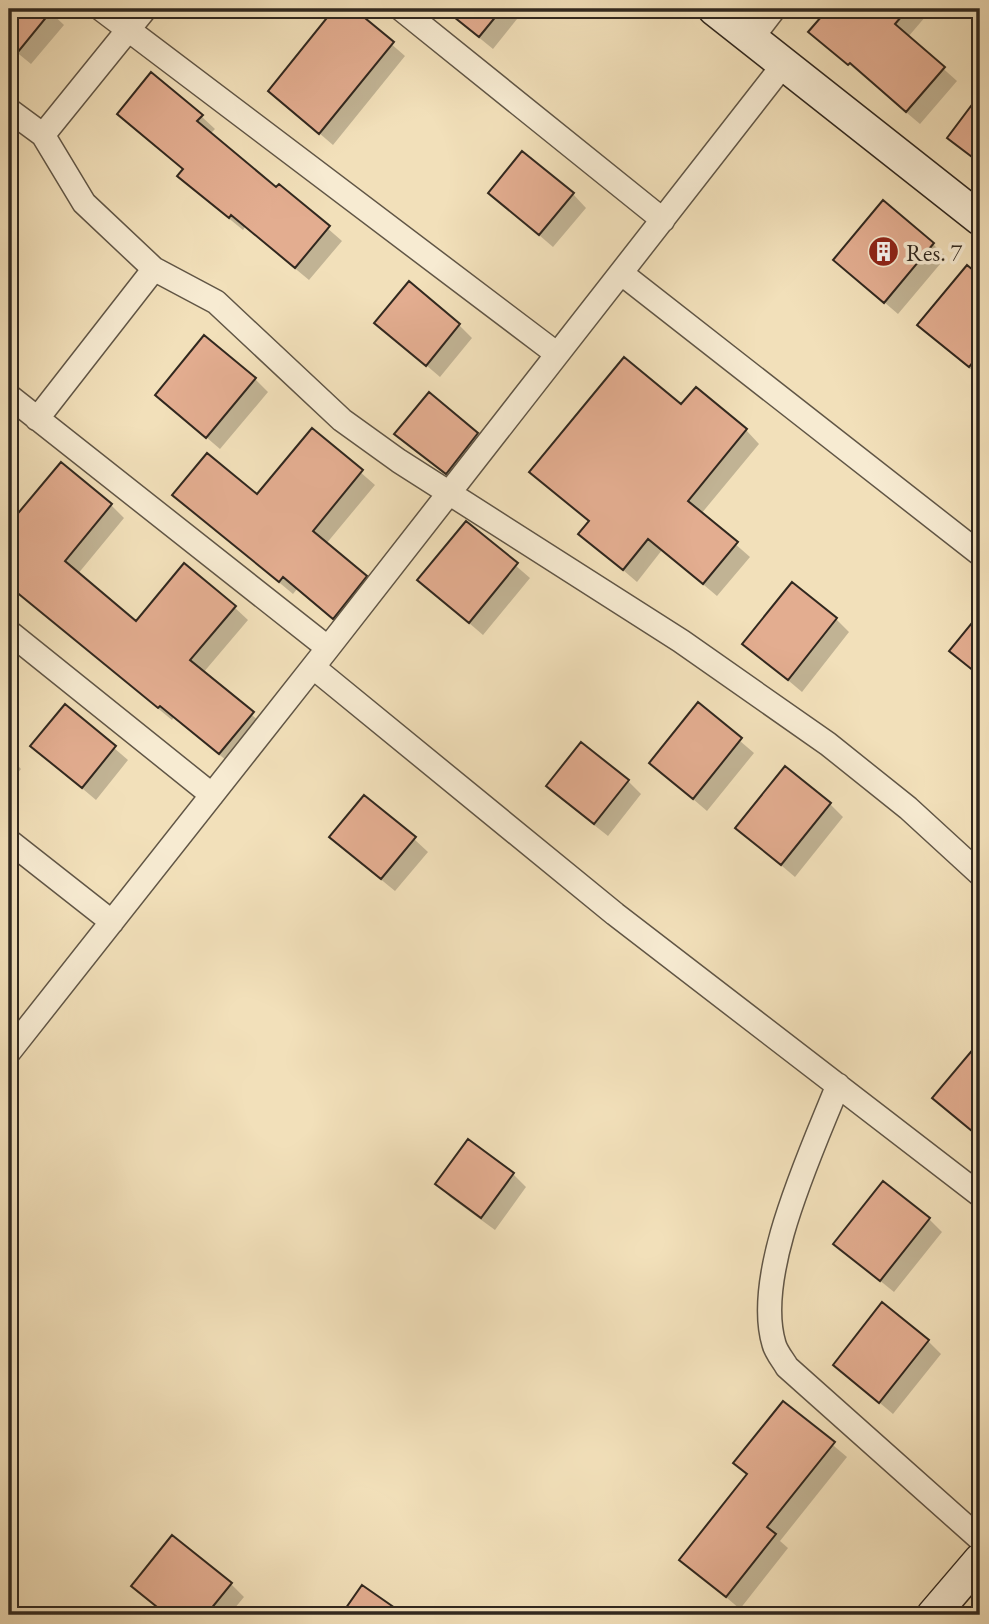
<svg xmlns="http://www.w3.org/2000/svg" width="989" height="1624" font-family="'EB Garamond',serif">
	<rect width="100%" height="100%" fill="#f2e0ba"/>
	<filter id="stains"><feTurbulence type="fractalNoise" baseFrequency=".00286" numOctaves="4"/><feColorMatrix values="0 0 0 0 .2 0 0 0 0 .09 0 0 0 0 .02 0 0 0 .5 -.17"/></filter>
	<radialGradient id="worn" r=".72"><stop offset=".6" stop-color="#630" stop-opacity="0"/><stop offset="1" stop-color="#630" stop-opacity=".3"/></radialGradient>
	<!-- shadow -->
	<path fill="#0003" d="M9,9H47L64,25L31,64L9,46Z
		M337,9H351L405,56L333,145L270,91Z
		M444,9H525L493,49Z
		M830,9H932L908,37L957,81L920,124L811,32Z
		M980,97V164L949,138Z
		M119,114L201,116L215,129L210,134L277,189L279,186L342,241L309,280L245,227L243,230L193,189L184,170Z
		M490,193L573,194L586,208L553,247Z
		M933,244L946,257L898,314L835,260Z
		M967,267L980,278V377L933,338Z
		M377,323L459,325L472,338L440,377Z
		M255,379L268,392L220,449L157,395Z
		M682,406L746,430L759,444L701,514L750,557L717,596L662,550L637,582L581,534L590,522L532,472Z
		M312,430L375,485L326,544L379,590L347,630L297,589L293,594L174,495L257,497Z
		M397,434H477L490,447L460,486L410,447Z
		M111,505L124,518L77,575L136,624L234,607L248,620L203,673L266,727L233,766L174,717L172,720L9,586V518L13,522Z
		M466,523L530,578L483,635L419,580Z
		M836,619L849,632L802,692L745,644Z
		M698,705L754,753L707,811L651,763Z
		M65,706L128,760L96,800L32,746Z
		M9,756L21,769L9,784Z
		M628,781L641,794L608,836L561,799L548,786Z
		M830,804L843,817L795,877L737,828Z
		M414,839L428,852L395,891L345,850Z
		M977,1048L980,1050V1139L948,1111Z
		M513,1174L526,1187L495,1230L450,1197L437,1184Z
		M929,1219L942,1232L894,1292L835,1244Z
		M928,1341L941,1354L893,1414L835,1365Z
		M783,1403L847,1457L780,1541L788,1548L740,1609L682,1560L748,1476L735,1463Z
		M231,1584L244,1597L229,1615H167L133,1586Z
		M438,1608L448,1615H432Z"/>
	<!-- building -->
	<path fill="#e3ad90" stroke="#31281f" stroke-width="2" d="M9,9H53L9,63Z
		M334,9H354L394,42L319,134L268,91Z
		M444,9H502L479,37Z
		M828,9H908L895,24L945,67L906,112L850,63L848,65L808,32Z
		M151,72L203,115L197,121L276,187L279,184L330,226L295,268L231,215L229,218L177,176L183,169L117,114Z
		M980,94V163L947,138Z
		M522,151L574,193L539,235L488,193Z
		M883,200L934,243L884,303L833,260Z
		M967,265L980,276V353L969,367L917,325Z
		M409,281L460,324L426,366L374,323Z
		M204,335L256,378L206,438L155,395Z
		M624,357L681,404L696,387L747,429L688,501L738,542L703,584L648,539L623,570L578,534L589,521L529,472Z
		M429,392L478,433L446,474L394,434Z
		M312,428L363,470L313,531L367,576L333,619L283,577L279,582L172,495L207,453L257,494Z
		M61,462L112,504L65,561L136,621L184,563L236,606L190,660L254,712L219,754L160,706L158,708L9,586V524Z
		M466,521L518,563L469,623L417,580Z
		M792,582L837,618L788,680L742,644Z
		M980,613V676L949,651Z
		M698,702L742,738L693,799L649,763Z
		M65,704L116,746L82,788L30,746Z
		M581,742L629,780L594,824L546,786Z
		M785,766L831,803L781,865L735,828Z
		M364,795L416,837L381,879L329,837Z
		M980,1041V1121L972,1131L932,1098Z
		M468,1139L514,1173L481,1218L435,1184Z
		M883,1181L930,1218L880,1281L833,1244Z
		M882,1302L929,1340L879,1403L833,1365Z
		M783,1401L835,1442L767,1527L776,1534L726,1597L679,1560L747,1474L733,1463Z
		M172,1535L232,1583L206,1615H167L131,1586Z
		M362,1585L405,1615H341Z"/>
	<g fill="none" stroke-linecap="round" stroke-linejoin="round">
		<defs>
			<path id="street" d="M101,9L557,354
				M401,9L663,220
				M751,39L774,9
				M9,110L43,135L84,203L154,269L216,302L342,420L399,461L681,641L828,744L908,808L980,874
				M43,135L145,9
				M621,273L980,554
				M9,396L328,648
				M37,419L154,269
				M9,632L212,795
				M313,667L615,914L980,1195
				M9,841L112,922
				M9,1052L328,648L784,64
				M838,1085C812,1151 753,1274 774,1344C776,1352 783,1360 787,1367L980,1539"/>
			<path id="secondary" d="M714,9L980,219
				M933,1615L980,1560"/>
		</defs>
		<!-- street casing -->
		<use href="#street" stroke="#615646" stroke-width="26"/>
		<!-- secondary casing -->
		<use href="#secondary" stroke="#31281f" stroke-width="35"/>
		<!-- street -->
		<use href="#street" stroke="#f7ebd2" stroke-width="23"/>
		<!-- secondary -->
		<use href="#secondary" stroke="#f7ebd2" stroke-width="32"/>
	</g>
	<!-- icons -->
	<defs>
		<symbol id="building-disc" viewBox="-11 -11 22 22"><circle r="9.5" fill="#8f2418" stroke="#f7ebd2"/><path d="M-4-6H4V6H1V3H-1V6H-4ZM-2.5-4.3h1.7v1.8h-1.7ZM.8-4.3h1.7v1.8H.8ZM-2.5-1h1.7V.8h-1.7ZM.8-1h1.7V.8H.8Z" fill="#fff"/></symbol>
	</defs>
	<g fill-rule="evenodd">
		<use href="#building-disc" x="866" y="234" width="35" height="35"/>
	</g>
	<g text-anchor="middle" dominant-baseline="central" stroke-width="7" stroke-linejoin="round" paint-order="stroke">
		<!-- poi labels -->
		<g font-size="24" fill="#31281f" stroke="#f7ebd2" text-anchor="start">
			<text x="906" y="252">Res. 7</text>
		</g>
	</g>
	<!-- margin -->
	<rect width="989" height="1624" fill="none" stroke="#f2e0ba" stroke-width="35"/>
	<rect x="10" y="10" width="968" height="1603" fill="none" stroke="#31281f" stroke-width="3.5"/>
	<rect x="18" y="18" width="954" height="1589" fill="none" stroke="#31281f" stroke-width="2"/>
	<rect width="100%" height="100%" filter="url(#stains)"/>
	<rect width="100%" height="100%" fill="url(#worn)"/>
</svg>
